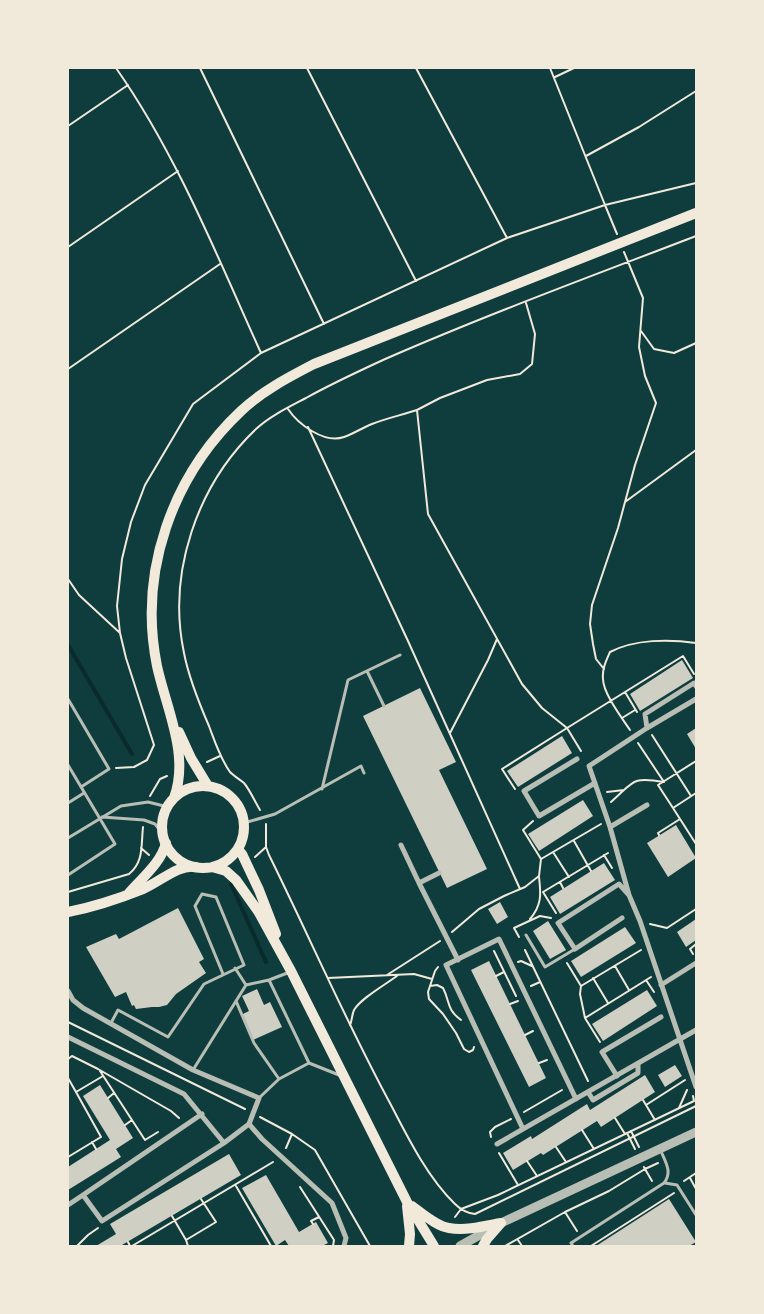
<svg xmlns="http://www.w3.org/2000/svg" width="764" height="1314" font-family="Arial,sans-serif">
	<rect width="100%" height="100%" fill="#0f3d3e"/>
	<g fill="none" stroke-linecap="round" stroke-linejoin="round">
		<!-- stream -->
		<path stroke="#0a2a2b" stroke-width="4" d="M68,645L132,754
			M231,884L266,962"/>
	</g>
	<!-- building -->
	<path fill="#cfcfc3" d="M682,660L693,678L640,711L630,694Z
		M420,688L456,762L439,770L487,869L447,888L363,716Z
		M696,728V749L687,734Z
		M562,736L572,753L518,787L507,771Z
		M583,800L593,816L539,851L528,834Z
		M676,825L696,858L668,877L647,843Z
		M604,863L615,880L560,914L550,897Z
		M500,902L508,917L497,924L488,909Z
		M178,908L204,959L199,962L206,973L176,994L167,1005L159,1007H152L136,1009L134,1005L132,1006L126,992L115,997L86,947L116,934L119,939Z
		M696,919V940L686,947L677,932Z
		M548,921L566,950L550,959L533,931Z
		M625,927L636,943L581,977L571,961Z
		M489,961L546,1078L529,1087L471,970Z
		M257,989L264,1005L270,1002L282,1027L253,1040L241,1015L249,1011L242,996Z
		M647,990L657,1006L603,1041L592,1024Z
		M675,1065L682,1076L665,1087L658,1075Z
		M645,1075L655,1092L601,1127L597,1121L543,1155L541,1153L513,1170L503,1153L531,1136L532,1139L587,1104L590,1110Z
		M100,1085L133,1138L116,1149L121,1157L68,1190V1167L110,1140L83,1096Z
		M229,1154L241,1175L122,1245L123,1246H96L116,1234L110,1224Z
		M266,1175L299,1232L316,1222L328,1243L322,1246H289L285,1240L276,1246L242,1188Z
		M669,1199L696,1242L689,1246H596Z"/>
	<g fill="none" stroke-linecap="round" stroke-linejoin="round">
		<!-- path -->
		<path stroke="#f1e9da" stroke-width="2" d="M116,68C177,155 217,256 261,353
			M200,68L324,324
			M307,68L416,281
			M416,68L507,238
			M555,77L574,68
			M68,126L128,85
			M586,156L639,127L696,91
			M617,234L605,205L696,183
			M68,247L178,171
			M641,331L654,349L674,353L696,343
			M68,369L220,264
			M288,409C298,424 324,444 344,437C353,434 362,428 372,424C387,418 402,415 417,410
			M308,427L408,641L520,889
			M625,502L696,450
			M68,579L79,595L120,633
			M604,669L596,659L593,644L590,624L592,605L618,528L635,465L656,403L645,376L639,347L643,298L624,252
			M637,712L625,692L683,656L694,674
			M622,718L635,710
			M630,730C622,718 603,693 603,679C602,669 606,661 610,652C635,639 669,639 696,643
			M450,733L488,660L497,639
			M652,735L691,796
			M581,751L567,728L625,692
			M696,761L658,785L673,808L696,793
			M207,762L220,756
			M116,768L134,767L147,760L154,745L126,658L120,633L117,606L122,559L131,522L145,485L193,404L261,353L507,238L605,205L550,68
			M515,789L502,769L567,728L542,708L522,684L428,514L417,410L440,398L487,380L520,374L532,364L535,334L526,303
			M607,792L624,790
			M150,796L160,779L167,776
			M611,802C634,782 631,776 664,782L638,743
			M673,808L696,844
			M260,810C255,802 250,790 244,783C239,779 234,776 230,772C220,758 215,742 209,726C199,703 189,679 184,653C167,573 197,485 256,429C270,416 289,407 306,398C331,384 357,372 383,360C486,315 592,276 696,236
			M533,821L523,830L541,859L601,824
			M266,824V847L269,855C310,938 347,1024 391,1105C408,1138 428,1178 455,1204C461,1210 466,1213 475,1214L696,1106
			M659,835L658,833L680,819
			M574,841L591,871
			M141,848L149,855
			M553,852L569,877
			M604,855L612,868
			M255,857L266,847
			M560,882L563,888
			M68,892L129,874C144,862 141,845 143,827
			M556,913L543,892L608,853
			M530,919C542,905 541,894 539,877
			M650,924L667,928L696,909
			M452,932L479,909L504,896L525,887L539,876L541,859
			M519,937L514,928L540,916L551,918
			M525,950L588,1081
			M494,951L516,996
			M693,954L690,949L696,944
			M518,962L521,961L532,966
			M567,963L581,986L580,994L585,1018L600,1042
			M615,966L629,990
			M438,967L435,971L428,992L429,999L443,1014L456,1033L464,1049L469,1052L473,1050L474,1047
			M387,975L440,941
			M496,976L504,972
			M328,978L414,974L432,979
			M593,978L608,1003
			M646,980L654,992
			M430,986L437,985L443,988C450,1001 446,1009 461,1020
			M531,986L540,982
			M581,986L641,950
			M510,1004L518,1001
			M585,1018L651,977
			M68,1022L245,1109
			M350,1025C352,1021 352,1014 354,1010C362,997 387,984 398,975
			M525,1035L533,1031
			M68,1059L72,1056L98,1069L171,1111L179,1118
			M539,1063L547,1060
			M100,1071L145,1140L158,1132
			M68,1078L76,1092
			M108,1098L114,1093
			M643,1100L655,1120
			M646,1105L685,1080
			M679,1108L687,1090
			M524,1112L562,1090
			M260,1117L292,1134L315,1150L370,1246
			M615,1118L625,1134
			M125,1125L132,1120
			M582,1130L594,1149
			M631,1131L639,1147
			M627,1133L635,1149
			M491,1137L490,1132L495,1127L511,1119
			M92,1142L96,1149
			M556,1147L566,1162
			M286,1148L292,1134
			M499,1153L518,1185
			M68,1157L101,1137L76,1092L103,1076
			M527,1161L537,1176
			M690,1178L696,1189
			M652,1181L645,1169L658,1163
			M684,1181L696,1173
			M236,1186L271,1246
			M300,1187L334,1240L333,1246
			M565,1212L577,1231
			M172,1216L186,1240L216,1222L201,1199
			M455,1217L461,1209L498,1195L694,1101L693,1096
			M313,1224L311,1221L319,1217
			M186,1240L188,1246
			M518,1240L522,1246
			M128,1242L130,1246
			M77,1246L88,1235L98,1228
			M132,1246L273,1162
			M505,1246L565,1212L609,1191L645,1169L644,1167
			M591,1246L674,1193"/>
		<!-- service -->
		<path stroke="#b8beb3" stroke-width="3" d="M367,671L384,706
			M68,699L109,769L81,787
			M68,765L115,844L68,875
			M322,789L348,680L400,655
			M68,803L84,793
			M102,817L144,820L155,824L164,835
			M244,823L275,814L361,766L364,773
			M68,838L121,806L148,802L168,807
			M526,935L545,967L575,949
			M235,968L246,985
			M269,980L309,1063L339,1075
			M236,1001L254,1043L279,1079
			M111,1023L118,1010L168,1037L204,984L244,965L216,897L202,894L195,906L223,974
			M193,1070L246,985L269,980L290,972
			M259,1098L279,1079L309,1063
			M665,1183L677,1185L696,1215
			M573,1246L571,1243L664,1183C673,1172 665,1161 660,1149"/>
		<!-- minor -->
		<path stroke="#b8beb3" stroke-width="5" d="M696,699L647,728L589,766L610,827L629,895L640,921L696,1087
			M647,728L645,714L694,683L696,686
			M577,759L524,791L539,816L595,783
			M610,827L647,805
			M401,845L419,883
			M439,873L419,883L458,960
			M622,918L575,949L558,923L619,884L629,895
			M661,985L696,963
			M68,991L73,1000L83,1008L193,1070L259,1098L249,1124L224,1143
			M68,1037L184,1094L224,1143L102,1221L83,1195L202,1114
			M617,1076L602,1052L661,1017
			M588,1092L593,1100L638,1073V1064
			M249,1124L262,1139L332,1203L346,1238L344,1246
			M523,1129L446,965L499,939L576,1099
			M497,1144L696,1030
			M68,1205L83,1195"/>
		<!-- tertiary -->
		<path stroke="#b8beb3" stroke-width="9" d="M460,1246L501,1223L696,1132"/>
		<!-- secondary -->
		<path stroke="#f1e9da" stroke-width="10" d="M129,893C142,878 161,863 166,843
			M68,912C94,907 118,899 143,889C160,882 178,864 196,867"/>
		<!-- primary -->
		<path stroke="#f1e9da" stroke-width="10" d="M179,732L191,758L208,786
			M162 827a41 41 0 1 1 82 0a41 41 0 1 1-82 0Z
			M174,798C190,755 166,708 157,666C138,572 172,476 241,411C262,391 289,377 314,364L696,213
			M238,849L242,854L259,890L276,934
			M212,867L226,871L236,880L258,911L291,971L407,1202L434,1246
			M407,1206L410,1234L409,1246
			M412,1206C422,1213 436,1226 449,1228C466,1231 485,1226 501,1223
			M483,1246L487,1239L501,1223"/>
	</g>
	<!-- border -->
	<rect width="764" height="1314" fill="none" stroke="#f1e9da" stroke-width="138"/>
</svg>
